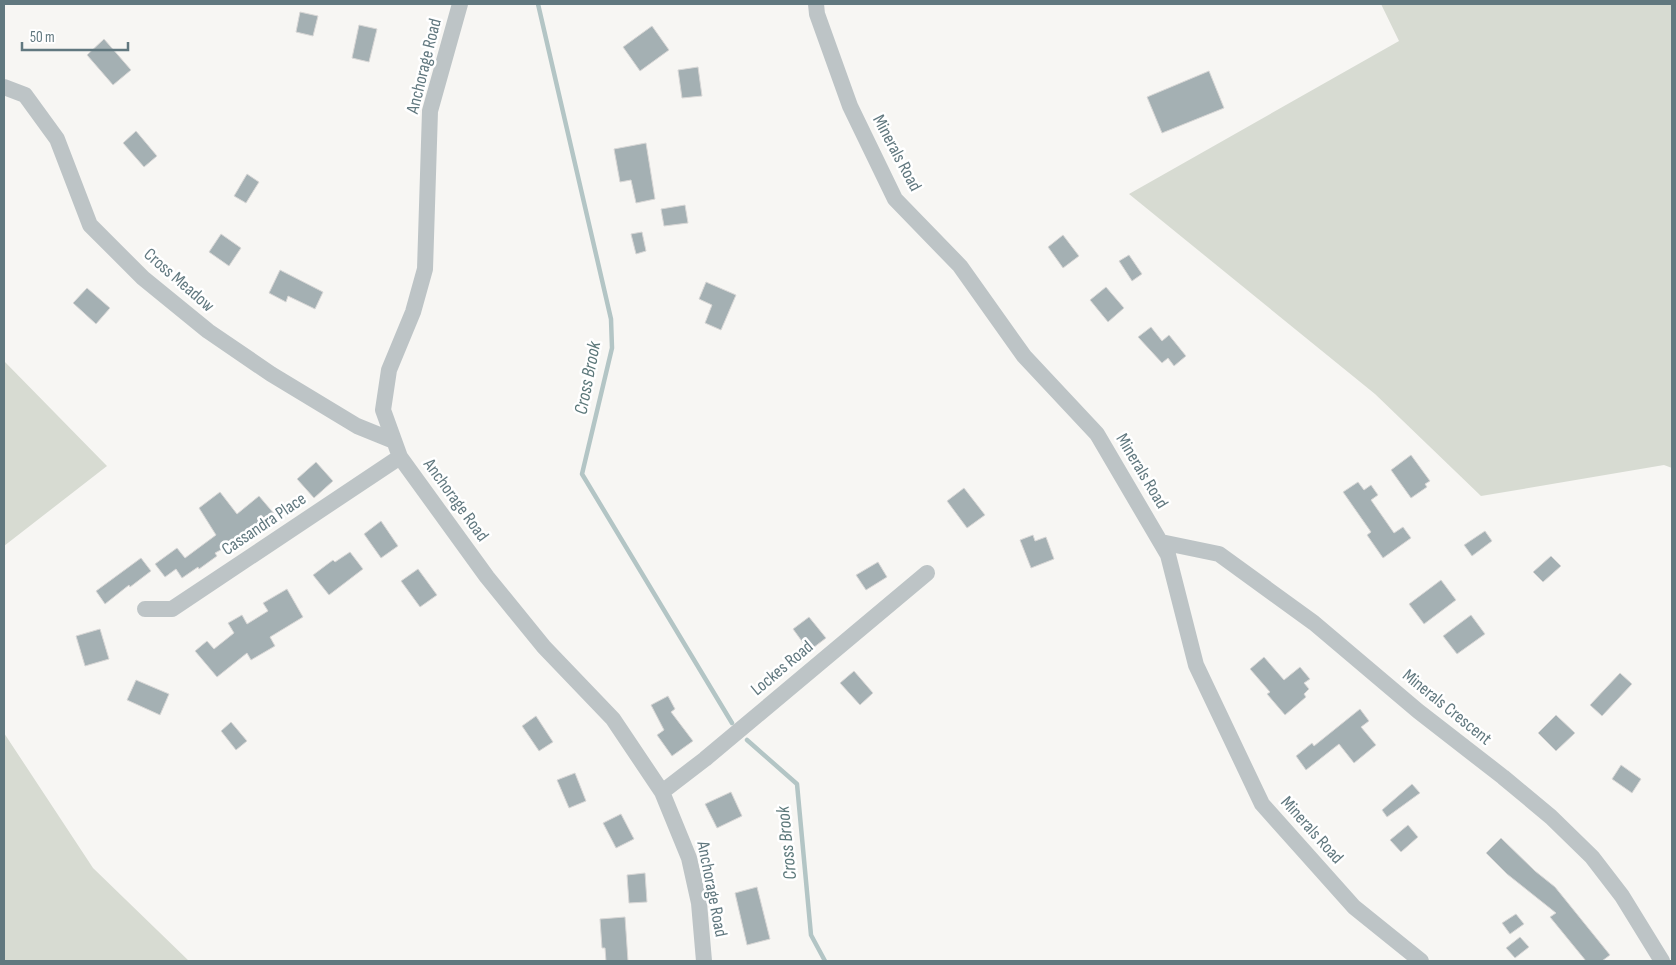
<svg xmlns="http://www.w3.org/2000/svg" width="1676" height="965" font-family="'Sofia Sans Condensed',sans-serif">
	<rect width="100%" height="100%" fill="#f7f6f3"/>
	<!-- green -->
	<path fill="#d7dbd2" d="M1381,4H1672V468L1664,465L1481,496L1375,394L1129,194L1399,41Z
		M4,361L107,466L4,546Z
		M4,733L93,868L189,961H4Z"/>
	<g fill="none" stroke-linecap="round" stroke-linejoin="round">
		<!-- stream -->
		<path stroke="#b3c5c5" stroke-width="4.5" d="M538,4L611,319L612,348L582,474L732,723
			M747,740L797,784L811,935L825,961"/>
	</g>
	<!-- building -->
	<path fill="#a4b0b3" stroke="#d8d7d6" d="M300,12L318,16L313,36L296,32Z
		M359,25L377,29L369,62L352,58Z
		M652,26L669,50L640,71L623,47Z
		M104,39L131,70L113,85L87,55Z
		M698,67L702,96L682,98L678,70Z
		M1209,71L1224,108L1162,133L1147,97Z
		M136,131L157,156L144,167L123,143Z
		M646,143L655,199L636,203L631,180L620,182L614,149Z
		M247,174L259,182L246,203L234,196Z
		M685,205L688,223L664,226L661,209Z
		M642,232L646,251L636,254L631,234Z
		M221,234L241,248L229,266L209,252Z
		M1063,235L1079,256L1063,268L1048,247Z
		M1129,255L1142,274L1132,281L1119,261Z
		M280,270L323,292L315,309L288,296L286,302L269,293Z
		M706,282L736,295L721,330L705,323L712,305L699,299Z
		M1106,287L1124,308L1108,322L1090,300Z
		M87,288L110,308L96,324L73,303Z
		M1151,327L1162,341L1169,335L1186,356L1174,366L1168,358L1162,363L1138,337Z
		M1411,455L1430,481L1425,484L1427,487L1411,498L1391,470Z
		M316,462L333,481L314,498L297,479Z
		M1358,482L1364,490L1371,485L1378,495L1371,500L1394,533L1403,527L1411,538L1383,558L1367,535L1371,532L1343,492Z
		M964,488L985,515L967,528L947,501Z
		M220,492L237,514L259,496L276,516L258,530L215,553L217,556L199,569L198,567L182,578L176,569L165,577L155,564L177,548L185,558L216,535L199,508Z
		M381,521L398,546L381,558L364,534Z
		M1485,531L1492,541L1472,556L1464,545Z
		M1033,535L1035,541L1046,537L1054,559L1031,568L1020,540Z
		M350,552L363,569L329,595L313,575L333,560L335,562Z
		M1551,556L1561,566L1543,582L1533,572Z
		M141,558L151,571L130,587L129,585L105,604L96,591Z
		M878,562L887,577L866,590L856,575Z
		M418,569L437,595L420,607L401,581Z
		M1441,580L1456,600L1424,624L1409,604Z
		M287,589L303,617L270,637L275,646L251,660L247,653L217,677L195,651L207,641L214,649L234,633L228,623L242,615L247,624L268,611L263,603Z
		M1471,615L1485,634L1457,654L1443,636Z
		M809,617L826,638L809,651L793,629Z
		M100,629L109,659L85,666L76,636Z
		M1264,657L1284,680L1300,667L1310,679L1304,683L1309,689L1304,694L1306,697L1285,715L1267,694L1270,692L1250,669Z
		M854,671L873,693L860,705L840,683Z
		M1620,673L1632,684L1602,716L1590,705Z
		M136,680L169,694L160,715L127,700Z
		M668,696L675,709L671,712L693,741L672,756L657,735L664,730L651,705Z
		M1360,709L1369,721L1361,727L1376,745L1354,763L1339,744L1306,770L1296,756L1312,743L1314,746Z
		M1556,715L1575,733L1556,751L1538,733Z
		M536,716L553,742L539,751L522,726Z
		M231,722L247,741L236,750L221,731Z
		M1621,765L1641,779L1632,793L1612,779Z
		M575,773L586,801L569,808L557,780Z
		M1412,784L1420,793L1387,817L1382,810Z
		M731,792L742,816L717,828L705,804Z
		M621,814L634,839L616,848L603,823Z
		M1408,825L1418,837L1401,852L1390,840Z
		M1501,838L1535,871L1555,887L1610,955L1602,961H1586L1550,917L1556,913L1507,874L1486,853Z
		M645,873L647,902L629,903L627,875Z
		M757,887L770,939L747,945L735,893Z
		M1516,914L1524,924L1510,934L1502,923Z
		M625,917L628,961H606L605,948H602L600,919Z
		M1520,937L1529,947L1515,958L1506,948Z"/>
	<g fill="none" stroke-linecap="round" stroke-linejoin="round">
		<!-- street -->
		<path stroke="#bdc4c6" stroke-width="16" d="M460,4L430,111L425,269L413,312L389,370L383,410L400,457L487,577L544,647L613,719L662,792L689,858L699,903L704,961
			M816,4L817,14L850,106L895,199L960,266L1024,356L1097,434L1168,555L1196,665L1262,804L1354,907L1421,961
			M4,87L25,95L57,139L90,225L143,278L208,331L271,374L357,426L394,441
			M1161,542L1219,554L1314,623L1418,711L1503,777L1551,817L1592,857L1622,896L1662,961
			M145,609H172L400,457
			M662,792L705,759L927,573"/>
	</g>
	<g text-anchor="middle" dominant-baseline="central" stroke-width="5" stroke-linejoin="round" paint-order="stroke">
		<!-- street labels -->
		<g font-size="18" fill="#61787f" stroke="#fff">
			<text transform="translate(424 66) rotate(-76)">Anchorage Road</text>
			<text transform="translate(897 153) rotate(62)">Minerals Road</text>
			<text transform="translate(179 280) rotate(41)">Cross Meadow</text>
			<text transform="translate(1142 471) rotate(59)">Minerals Road</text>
			<text transform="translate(456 500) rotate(54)">Anchorage Road</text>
			<text transform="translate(264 524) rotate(-34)">Cassandra Place</text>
			<text transform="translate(782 668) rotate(-40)">Lockes Road</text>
			<text transform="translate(1447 707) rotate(39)">Minerals Crescent</text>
			<text transform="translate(1312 830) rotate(48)">Minerals Road</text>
			<text transform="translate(712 889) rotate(79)">Anchorage Road</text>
		</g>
		<!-- water labels -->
		<g font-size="19" font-style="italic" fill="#5c787a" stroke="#fff">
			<text transform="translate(588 378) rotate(-79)">Cross Brook</text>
			<text transform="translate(787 843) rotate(-96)">Cross Brook</text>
		</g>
	</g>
	<!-- border -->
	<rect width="1676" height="965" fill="none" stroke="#61787f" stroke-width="10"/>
	<!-- scale -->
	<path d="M22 42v8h106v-8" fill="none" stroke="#61787f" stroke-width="2.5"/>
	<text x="30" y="42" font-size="15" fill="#61787f" stroke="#ffffff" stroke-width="4" paint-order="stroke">50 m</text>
</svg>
